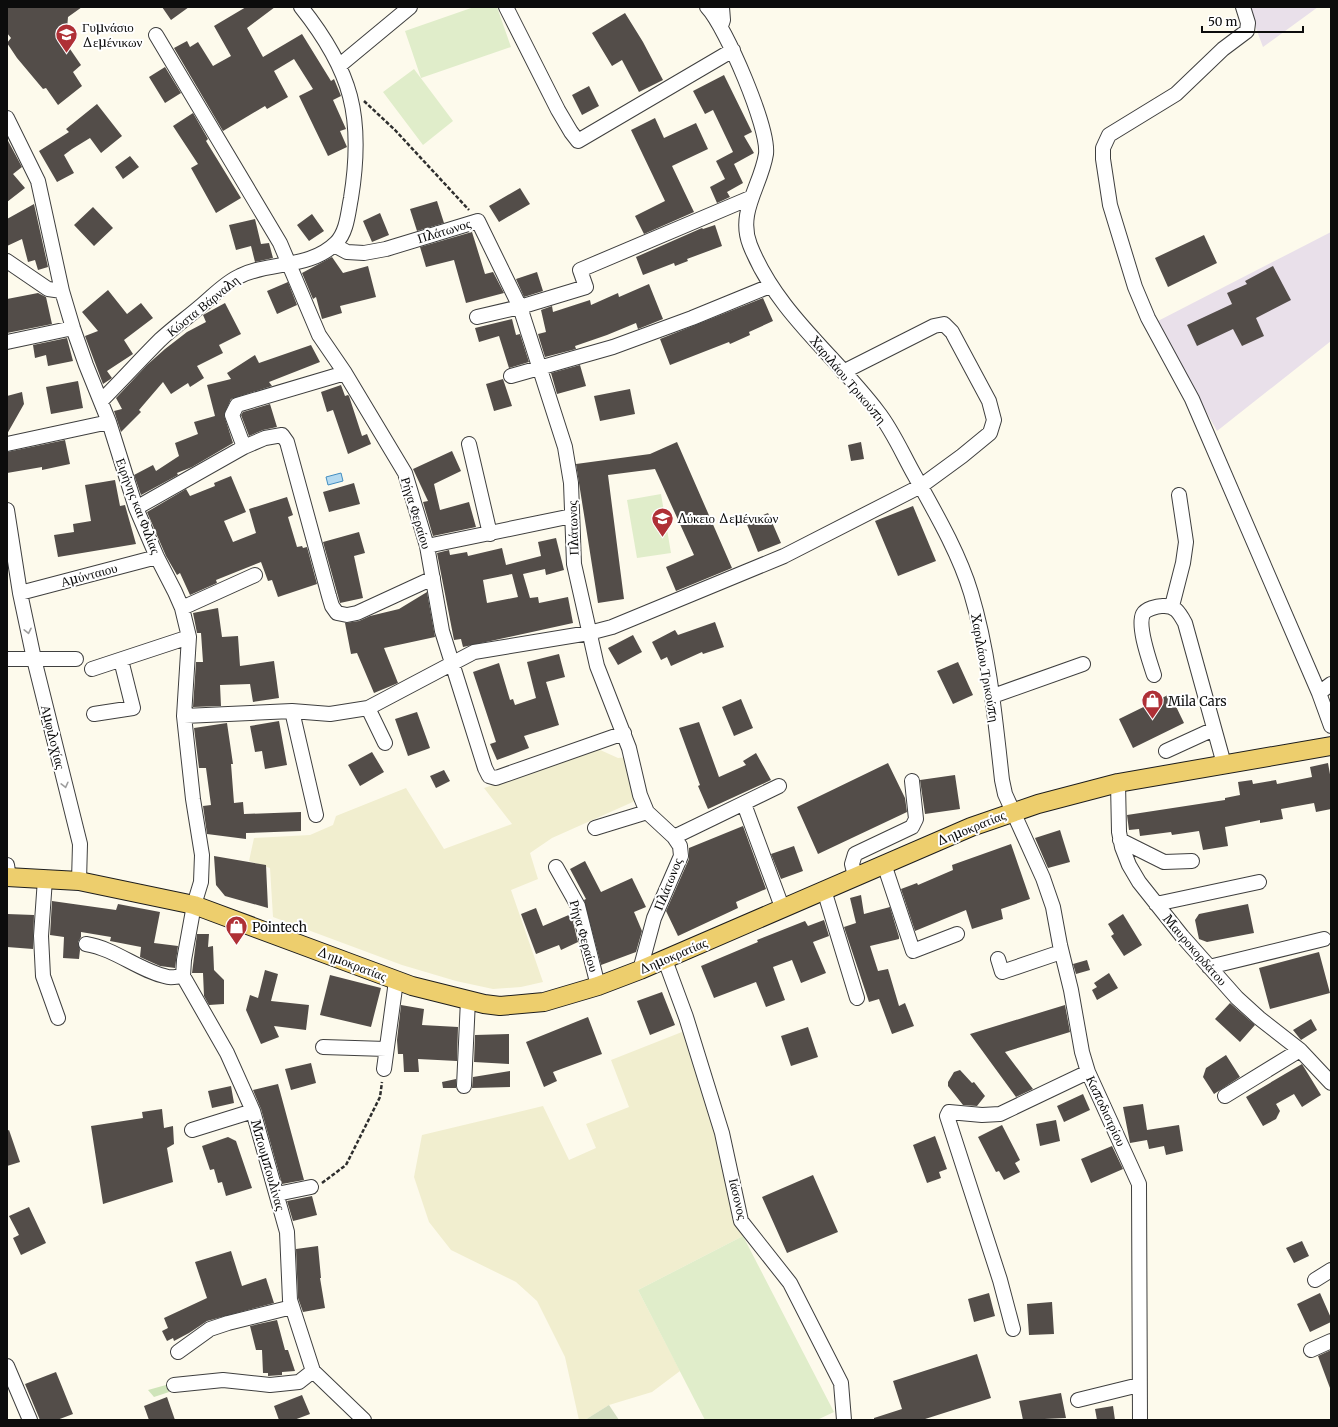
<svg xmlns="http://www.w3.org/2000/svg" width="1338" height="1427" font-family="Merriweather,serif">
	<rect width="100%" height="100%" fill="#fdfaec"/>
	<!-- industrial -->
	<path fill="#e9e0ea" d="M1248,7H1318L1263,47Z
		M1331,232V341L1217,431L1156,322Z"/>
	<!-- farmland -->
	<path fill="#f1eecf" d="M598,749L618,758L628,757L635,801L552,838L530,853L538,879L511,890L543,982L521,987L493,989L456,981L402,965L273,917L270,868L249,861L254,838L310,835L333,825L336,816L406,788L444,849L512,824L484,788Z
		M687,1030L705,1088L735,1214L743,1236L638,1290L680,1371L652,1392L609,1405L585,1420H579L565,1357L537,1301L516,1282L451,1250L429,1222L414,1177L422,1135L543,1106L569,1160L596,1148L586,1124L629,1107L611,1060Z"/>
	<!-- green -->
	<path fill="#cfe4b9" d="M166,1385L169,1392L154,1397L148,1390Z"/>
	<!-- cemetery -->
	<path fill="#d3ddc0" d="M609,1405L619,1420H585Z"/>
	<!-- pitch -->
	<path fill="#e0edca" d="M474,7H497L511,47L421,78L405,31Z
		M414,69L453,121L423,145L383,92Z
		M661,494L671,553L637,558L627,500Z
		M743,1236L834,1412L817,1420H705L638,1290Z"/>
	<!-- water -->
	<path fill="#b5daf0" stroke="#438ec1" d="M341,473L343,481L328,485L326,477Z"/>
	<!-- building -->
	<path fill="#534d49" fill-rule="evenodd" d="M7,7H82L68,17L67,29L59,33L81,65L73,72L82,86L58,105L46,88L43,89L17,58L7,43L11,38L7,33Z
		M162,7H189L171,20Z
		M246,7H275L247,28L263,57L302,34L331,81L334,79L341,96L333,100L346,129L340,131L347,147L328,156L299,96L313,89L294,59L274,71L288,97L267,109L265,106L223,131L174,48L187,41L190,47L198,42L213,66L231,56L214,26Z
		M625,13L643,42L663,80L639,92L622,60L612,66L592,33Z
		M165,67L181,93L165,103L149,77Z
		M724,75L752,132L744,136L754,153L734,164L743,183L727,192L730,197L717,203L710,187L725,179L716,161L733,152L713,110L705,114L693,91Z
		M589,86L599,106L582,115L572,95Z
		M97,104L122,136L101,153L90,138L72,149L64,155L74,173L57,182L39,151L69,132L66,129Z
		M193,113L208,139L206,141L241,198L216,213L191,168L198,164L173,126Z
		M655,118L664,138L696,123L708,149L672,166L694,212L644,234L635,216L665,201L631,130Z
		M7,139L22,167L13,174L25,188L7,202Z
		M130,156L139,167L123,179L115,167Z
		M520,188L530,204L499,222L489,206Z
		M437,201L444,223L417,231L410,209Z
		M34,204L48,267L38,270L35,260L28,262L22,239L7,246V219Z
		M93,207L113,228L94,246L74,225Z
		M380,213L389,235L372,242L363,221Z
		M312,214L324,231L309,241L297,225Z
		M255,219L261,244L269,243L273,258L255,262L251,246L236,250L229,225Z
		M715,225L722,246L687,259L688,261L675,266L674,263L643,275L636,257L702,228L703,229Z
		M472,232L485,274L493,272L504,293L466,303L454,260L426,267L420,247Z
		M1204,235L1217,263L1168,287L1155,258Z
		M332,257L343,273L368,266L376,297L340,306L342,313L322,319L316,297L313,299L302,273Z
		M1273,266L1291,300L1256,318L1264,336L1242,346L1233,329L1197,346L1187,325L1232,304L1227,293L1247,284L1245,281Z
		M537,272L543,291L524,297L516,279Z
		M288,282L297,305L277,314L267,291Z
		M649,284L663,319L638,329L636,323L607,335L575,346L576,349L545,357L538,334L546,332L541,310L552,306L553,312L590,300L591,305L618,293L619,297Z
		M108,290L127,314L141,303L153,318L124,340L133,354L107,371L112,378L103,384L85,336L98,331L82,312Z
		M38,293L46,297L52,324L7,333V299Z
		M763,298L773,321L749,332L750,335L730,344L729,342L670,365L660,339Z
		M225,303L241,334L219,345L223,353L197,366L204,378L190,387L188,383L171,394L163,382L139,410L141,412L121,432L114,411L122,409L116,398L147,365L165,349L187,332L206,322L203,315Z
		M512,319L516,335L520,334L529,362L509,368L499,336L479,342L475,328Z
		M67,338L73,361L48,366L46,355L35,358L33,345Z
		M311,345L320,362L269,382L272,386L231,399L224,415L233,443L192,467L177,473L178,475L141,495L134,475L153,465L156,471L179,456L175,443L198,434L194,422L215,416L207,385L231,379L227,373L255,355L259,363Z
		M580,365L586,386L557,394L551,373Z
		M503,379L512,406L494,411L486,384Z
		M78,381L83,408L51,414L46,387Z
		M341,385L345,396L348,395L349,396L362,436L367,434L371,444L348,454L333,410L327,412L321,392Z
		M630,389L635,414L600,421L594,396Z
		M22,392L24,404L7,434V396Z
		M270,404L277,427L263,430L249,436L241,415L243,412Z
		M65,440L70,464L42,470V467L7,473V452Z
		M677,442L732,568L676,591L666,567L694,555L655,469L608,475L624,599L598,603L576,464L650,454Z
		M861,442L864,459L851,461L848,445Z
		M452,451L461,471L434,484L440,510L469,502L476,527L433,536L423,502L428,501L413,469Z
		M231,476L246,512L224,521L233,542L256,533L249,509L287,497L293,515L288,517L297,547L302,546L303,548L307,547L317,584L278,597L272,580L268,581L261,562L216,580L217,583L190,595L180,573L177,575L166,556L147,512L186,489L190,496L215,486L214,483Z
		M115,480L120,506L125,505L136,544L58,557L54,535L74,532L73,524L91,521L85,485Z
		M354,483L360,504L329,512L323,492Z
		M913,506L936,561L898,576L875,521Z
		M768,513L781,543L758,552L746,522Z
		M359,532L365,553L354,556L363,598L340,603L323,542Z
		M556,538L564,570L546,575L545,569L523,574L530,598L538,597L539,603L568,597L573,623L463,647L461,639L454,640L437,553L449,550L450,555L467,552L468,556L502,548L506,565L541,556L538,542ZM512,574L518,597L487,603L483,580Z
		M427,592L435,637L384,648L398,683L374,693L357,653L351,654L345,623L359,621L370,616L399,609Z
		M218,608L222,637L238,636L240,666L274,661L279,698L253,702L250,684L220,685L221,706L193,707L196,662H203L201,633H197L193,613Z
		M715,622L724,647L703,654L702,652L671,666L667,657L661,660L652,642L675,630L678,635Z
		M633,635L642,652L618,665L608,648Z
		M559,654L565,677L546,682L559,725L524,736L529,748L497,760L490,744L496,742L473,672L499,663L510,700L513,699L515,705L536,698L527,662Z
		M958,662L973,695L953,704L937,671Z
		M1170,694L1184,723L1133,748L1119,719Z
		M741,699L753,728L734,736L722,707Z
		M417,712L430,748L408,756L395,719Z
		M279,721L287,765L265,769L262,751L255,752L250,726Z
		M699,722L719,777L746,765L743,761L756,753L771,780L708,809L698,786L700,785L679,728Z
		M227,723L233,764H231L234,803L243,802L244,814L301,812V831L246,833V839L207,834L203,806L211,805L206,768H199L194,728Z
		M372,752L384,772L360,786L348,765Z
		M888,763L905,798L907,812L818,854L797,807Z
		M1328,763L1331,780V809L1316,812L1314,803L1281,809L1283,819L1260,823V820L1225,827L1228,846L1203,850L1199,831L1172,835L1171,832L1140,836L1139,829L1129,830L1127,815L1225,800V798L1240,795L1238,782L1252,780L1253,784L1276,780L1277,784L1312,777L1310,767Z
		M444,770L450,781L436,788L430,776Z
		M955,775L960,809L925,814L920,780Z
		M743,826L766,889L736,902L738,908L678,936L666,911L689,859V848Z
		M1060,830L1070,862L1048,868L1035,838Z
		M1011,844L1030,899L1001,909L1003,919L972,929L966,910L915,931L901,889L917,883L918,885L953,870L952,865Z
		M794,846L803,871L781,879L771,854Z
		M214,856L266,865L268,908L225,896L216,885Z
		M585,861L601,892L632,878L646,907L634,912L642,931L636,952L601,965L584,900L586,899L570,869Z
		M861,895L864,914L890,907L899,937V939L870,946L878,971L888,969L899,1006L905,1003L914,1026L892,1034L879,999L869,1002L844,927L856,923L850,898Z
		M52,901L116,910L118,904L160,912L154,943L178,946L175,968L160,966L140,957L141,947L110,941L111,937L81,932V937L78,942L80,950L79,959L63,958L64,937L50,935Z
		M1248,904L1254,933L1207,942L1199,939L1195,920L1199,914Z
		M536,908L543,926L571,914L578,942L561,950L559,945L536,954L521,914Z
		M7,914L34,915L33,949L7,947Z
		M1123,914L1142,945L1124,956L1111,936L1114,934L1108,924Z
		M824,920L829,936L813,942L826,973L801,983L792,960L773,967L785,1000L766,1007L756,982L714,998L701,966L758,942L757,940L805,921L808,926Z
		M197,934H209L208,947L213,946L214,970L224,980V1004L209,1005L204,996L203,973H192Z
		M1319,952L1330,993L1270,1009L1259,968Z
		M1087,960L1090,970L1076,974L1073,964Z
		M265,970L278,974L271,1001L309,1005L306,1030L274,1026L279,1037L261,1044L246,1010L250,995L258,998Z
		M1109,973L1118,988L1097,1000L1092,990L1097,987L1094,983Z
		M330,975L381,988L371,1027L320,1015Z
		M662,992L675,1025L650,1035L637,1001Z
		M1230,1003L1255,1025L1240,1042L1215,1019Z
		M401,1005L424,1009L422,1025L458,1027L457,1061L418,1059L419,1072H404L403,1054H398L397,1040Z
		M1065,1005L1070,1032L1005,1052L1033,1089L1016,1097L970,1034Z
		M588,1017L602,1054L553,1072L557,1081L544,1087L526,1042Z
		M1311,1019L1317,1030L1301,1040L1293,1030Z
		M808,1027L818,1057L791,1066L781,1036Z
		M509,1034V1064L474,1062L475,1035Z
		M1226,1055L1240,1077L1214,1094L1203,1077L1206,1068Z
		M311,1063L316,1083L291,1090L285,1069Z
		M1302,1064L1321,1095L1302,1107L1294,1094L1276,1104L1280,1111L1276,1119L1263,1126L1246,1097Z
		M960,1070L972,1083L974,1082L985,1096L977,1106L963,1105L948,1086V1082L954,1072Z
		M510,1071V1087L472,1088L473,1077Z
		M456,1079V1088H443L442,1082Z
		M278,1084L304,1180L282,1184L261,1109L253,1090Z
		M231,1086L234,1103L212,1108L208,1091Z
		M1083,1094L1090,1110L1064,1122L1057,1106Z
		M1143,1104L1147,1130L1179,1125L1183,1151L1166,1155L1164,1146L1149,1149L1147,1140L1130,1143L1123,1107Z
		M162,1109L164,1128L173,1126L174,1144L167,1148L173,1182L103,1204L91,1126L143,1118L142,1112Z
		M1056,1120L1060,1141L1040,1146L1036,1124Z
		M1002,1125L1020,1160L1015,1163L1020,1172L1004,1180L999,1171L996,1172L978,1137Z
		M9,1130L20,1162L7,1166V1131Z
		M935,1136L947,1169L939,1172L941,1178L927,1183L913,1145Z
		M228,1137L236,1141L252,1188L226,1196L222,1182L218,1183L214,1169L210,1170L202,1146Z
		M1112,1146L1123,1169L1091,1183L1081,1159Z
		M813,1175L838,1232L787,1253L762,1197Z
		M312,1196L317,1215L293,1221L287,1201Z
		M29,1207L46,1243L21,1255L13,1238L19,1235L9,1216Z
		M1302,1241L1309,1256L1294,1263L1286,1248Z
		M318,1246L321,1278H320L325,1308L303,1312L298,1298L296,1249Z
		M231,1251L242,1286L266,1278L274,1303L207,1321L189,1333L174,1341L173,1338L167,1341L162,1331L168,1328L164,1318L207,1298L195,1262Z
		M989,1293L995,1316L974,1322L968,1299Z
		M1320,1293L1331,1318V1322L1310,1332L1297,1304Z
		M1052,1302L1054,1334L1029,1335L1027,1304Z
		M277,1320L285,1350H288L295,1371L282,1372V1375L268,1376V1373H263L262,1350H256L250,1326Z
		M1331,1350V1387L1330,1388L1318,1356Z
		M977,1354L991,1398L922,1420H874V1418L902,1409L893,1381Z
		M56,1372L73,1414L57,1420H40L25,1384Z
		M1061,1393L1066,1418L1023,1420L1019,1401Z
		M302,1395L310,1414L294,1420H279L274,1406Z
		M167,1397L175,1420H149L144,1406Z
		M1113,1406L1115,1420H1097L1095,1409Z"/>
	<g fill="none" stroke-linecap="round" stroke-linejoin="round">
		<defs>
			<path id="minor" d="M506,7L558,110L571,132L578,141L733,50
				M707,7C726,27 769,128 766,154C761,186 737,212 750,245C777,313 835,355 878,412C893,431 903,455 915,476C935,512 959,553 971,593C989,653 995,717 1002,780L1005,794L1043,878L1053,907L1060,945L1071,990L1082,1052L1088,1072L1139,1184L1140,1420
				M1243,7L1248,23L1247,31L1223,49L1176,94L1109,135L1103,148V159L1110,205L1135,287L1148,318L1192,399L1319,693L1331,726
				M721,26L723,20L722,7
				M156,35L280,243L319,335L345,373L405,473L427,546L442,631L485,768L489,776L496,778L624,733
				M340,65L410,7
				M7,118L38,181L62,291L73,328L86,365L109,422L136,508L157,557L175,592L182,608L189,637L184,716L193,799L202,855L201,882L194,905L184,960L183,976L227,1053L253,1111L287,1232L290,1300L313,1371L364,1420
				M334,245L347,252L364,253L386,249L478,221L520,307L565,447L571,483L574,564L597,666L629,748L640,795L647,812L674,837L680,846L681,856L654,918L640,970
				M7,261L48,289L62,291
				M477,317L520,307L586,287L580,270L750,198
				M7,342L73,328
				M511,376L613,347L692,318L770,286
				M101,401C121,381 140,360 160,340C173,328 188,317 202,305C214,295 226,282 240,276C270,261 310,269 336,243C347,232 348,213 351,198C364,117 352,71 301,7
				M7,444L109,422
				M469,444L490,534
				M244,447L232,415L237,405L345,373
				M136,508L244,447L265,438L282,435L287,442L329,596L332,606L337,613L347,615L357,613L433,578
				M7,510L20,593L34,659L80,844L79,881
				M427,546L572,516
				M20,593L157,557
				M1172,606L1183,563L1186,542L1179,495
				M182,608L255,575
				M7,659H76
				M92,669L189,637
				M1154,675C1150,662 1137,627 1143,614C1146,609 1157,606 1162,606C1175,605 1179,612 1185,623L1224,764
				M1319,693L1331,684
				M993,696L1083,664
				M368,708L385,743
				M292,711L316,815
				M94,714L133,708L121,660
				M184,716L292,711L330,714L368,708L474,652L589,633L612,627L784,556L921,486L962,456L990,433L994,420L989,401L952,332L944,324L934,326L843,372
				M1166,751L1214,729
				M1118,783L1119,832L1122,847L1129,865L1139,882L1182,936L1237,998L1259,1018L1300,1050L1331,1083
				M744,804L782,907
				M595,828L647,812
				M674,837L779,786
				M1120,840L1164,862L1192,861
				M884,864L913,951L957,934
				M7,865L9,878
				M556,867L578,906L598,986
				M855,876L852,864L855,854L912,827L916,819L912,781
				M45,879L41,936L43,976L58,1018
				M824,890L857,998
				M1156,904L1259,882
				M86,944C116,949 139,971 168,977C173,978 179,976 183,976
				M998,959L1002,972L1061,952
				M665,960L686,1017L722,1133L741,1221L790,1283L841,1383L844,1420
				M1209,967L1324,939
				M323,1047L386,1049
				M384,1069L396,981
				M464,1086L468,1000
				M1225,1096L1300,1050
				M192,1130L253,1111
				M277,1194L311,1187
				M1315,1280L1331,1270
				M1013,1329L1000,1280L947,1116L949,1112L982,1115L1000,1114L1088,1072
				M1311,1350L1331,1341
				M178,1352L210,1329L228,1323L292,1307
				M7,1366L30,1420
				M174,1385L223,1380L270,1385L299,1382L313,1371
				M1078,1400L1139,1385"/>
			<path id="major" d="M7,877L79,881L194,905L412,986L484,1004L500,1006L544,1002L598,986L640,970L971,827L1038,804L1118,783L1331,746"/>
		</defs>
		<!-- minor casing -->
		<use href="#minor" stroke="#3f3f3f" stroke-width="16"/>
		<!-- major casing -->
		<use href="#major" stroke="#1d1d1d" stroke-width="20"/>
		<!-- path -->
		<path stroke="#2e2e2e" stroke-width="2.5" stroke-dasharray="4 2" stroke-linecap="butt" d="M364,101L395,130L469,210
			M322,1183L346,1165L380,1097L382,1082"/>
		<!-- minor -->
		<use href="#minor" stroke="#fff" stroke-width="14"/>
		<!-- major -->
		<use href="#major" stroke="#edce6d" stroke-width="18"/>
	</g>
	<!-- one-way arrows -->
	<defs><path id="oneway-chevron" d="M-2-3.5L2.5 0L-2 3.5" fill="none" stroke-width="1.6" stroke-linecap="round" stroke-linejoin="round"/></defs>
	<g stroke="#9e9e9e">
		<use href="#oneway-chevron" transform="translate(28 631) rotate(78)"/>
		<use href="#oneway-chevron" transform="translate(65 785) rotate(76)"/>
	</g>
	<!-- icons -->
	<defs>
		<symbol id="school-pin" viewBox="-11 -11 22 30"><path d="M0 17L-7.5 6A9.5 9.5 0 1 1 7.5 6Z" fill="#af3036" stroke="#fff"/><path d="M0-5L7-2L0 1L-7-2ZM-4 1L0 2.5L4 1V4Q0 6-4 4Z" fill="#fff"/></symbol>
		<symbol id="shop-pin" viewBox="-11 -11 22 30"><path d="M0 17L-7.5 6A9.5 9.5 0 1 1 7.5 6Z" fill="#af3036" stroke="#fff"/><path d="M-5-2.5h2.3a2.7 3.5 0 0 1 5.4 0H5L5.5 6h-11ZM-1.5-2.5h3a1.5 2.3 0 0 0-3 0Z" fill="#fff"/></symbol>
	</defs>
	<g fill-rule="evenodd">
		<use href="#school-pin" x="54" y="22" width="25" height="34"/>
		<use href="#school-pin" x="650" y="506" width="25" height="34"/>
		<use href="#shop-pin" x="1140" y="688" width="25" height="34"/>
		<use href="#shop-pin" x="224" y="914" width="25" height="34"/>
	</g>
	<g text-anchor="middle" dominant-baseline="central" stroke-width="4" stroke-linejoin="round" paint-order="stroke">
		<!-- poi labels -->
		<g font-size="13" fill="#0c0c0c" stroke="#fff" text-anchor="start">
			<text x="82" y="27">Γυμνάσιο<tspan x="82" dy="15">Δεμένικων</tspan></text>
			<text x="678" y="518">Λύκειο Δεμένικων</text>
			<text x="1168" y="701">Mila Cars</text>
			<text x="252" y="927">Pointech</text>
		</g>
		<!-- street labels -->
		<g font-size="13" fill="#0c0c0c" stroke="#fff">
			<text transform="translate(444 231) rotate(-17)">Πλάτωνος</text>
			<text transform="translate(203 306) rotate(-39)">Κώστα Βάρναλη</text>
			<text transform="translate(848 380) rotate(50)">Χαριλάου Τρικούπη</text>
			<text transform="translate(138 506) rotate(69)">Ειρήνης και Φιλίας</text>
			<text transform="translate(416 513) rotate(73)">Ρήγα Φεραίου</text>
			<text transform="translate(573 528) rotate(-92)">Πλάτωνος</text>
			<text transform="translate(89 575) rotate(-15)">Αμύνταιου</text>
			<text transform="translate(985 668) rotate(80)">Χαριλάου Τρικούπη</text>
			<text transform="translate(53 737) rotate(76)">Αμφιλοχίας</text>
			<text transform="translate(971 828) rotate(-22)">Δημοκρατίας</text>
			<text transform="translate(668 884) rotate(-68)">Πλάτωνος</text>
			<text transform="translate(584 936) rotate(74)">Ρήγα Φεραίου</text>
			<text transform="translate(1195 950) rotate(49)">Μαυροκορδάτου</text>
			<text transform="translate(673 956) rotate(-23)">Δημοκρατίας</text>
			<text transform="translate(352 964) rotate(21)">Δημοκρατίας</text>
			<text transform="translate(1106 1111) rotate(65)">Καποδιστρίου</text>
			<text transform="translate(268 1165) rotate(74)">Μπουμπουλίνας</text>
			<text transform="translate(738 1199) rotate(77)">Ιάσονος</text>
		</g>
	</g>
	<!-- border -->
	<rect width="1338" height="1427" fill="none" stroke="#0c0c0c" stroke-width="16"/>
	<!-- scale -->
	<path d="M1202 26v6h101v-6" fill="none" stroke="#0c0c0c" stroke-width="2"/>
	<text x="1208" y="26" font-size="12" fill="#0c0c0c" stroke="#ffffff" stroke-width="3" paint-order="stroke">50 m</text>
</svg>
